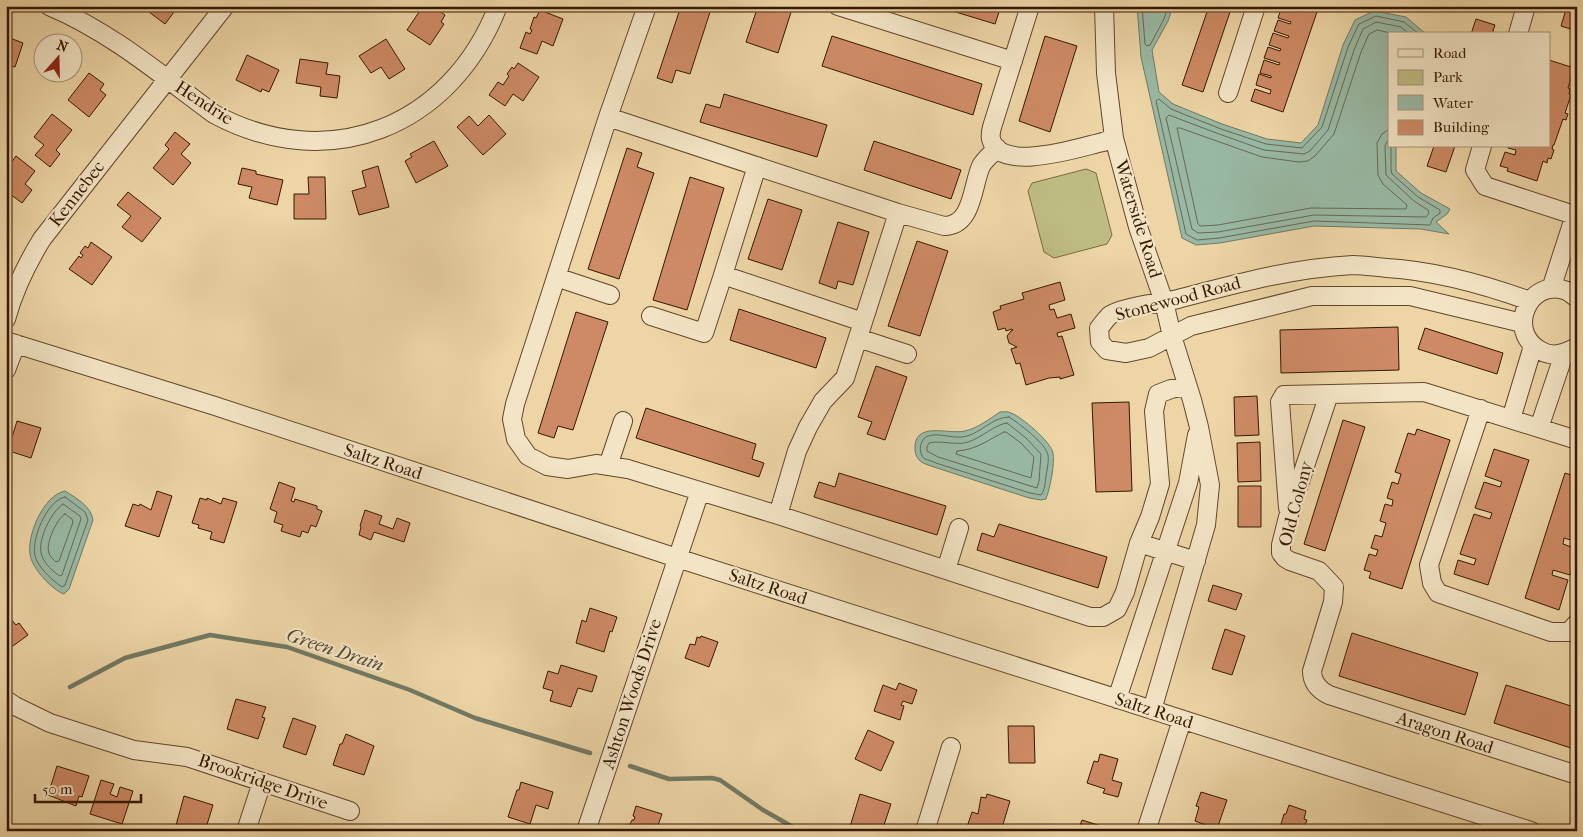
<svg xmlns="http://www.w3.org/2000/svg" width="1583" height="837" font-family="'IM FELL French Canon',serif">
	<rect width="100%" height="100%" fill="#edd5a6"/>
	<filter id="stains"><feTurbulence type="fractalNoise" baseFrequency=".004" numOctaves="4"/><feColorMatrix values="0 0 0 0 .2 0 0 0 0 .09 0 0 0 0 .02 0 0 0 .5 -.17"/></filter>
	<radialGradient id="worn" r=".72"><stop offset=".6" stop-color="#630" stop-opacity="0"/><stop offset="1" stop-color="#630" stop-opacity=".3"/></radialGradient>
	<!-- green -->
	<path fill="#bebc83" stroke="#7a6a42" d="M1086,169L1096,173L1112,235L1107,244L1054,258L1044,252L1028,191L1032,183Z"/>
	<!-- water -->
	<path fill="#99b9a5" stroke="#717963" d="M1137,6H1173L1168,21L1152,50L1159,92L1173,104L1222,124L1267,139L1301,143L1318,125L1343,45L1355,20L1374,11L1406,17L1426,34H1389V146H1396V171L1421,193L1450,209L1447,214L1436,222L1449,234L1421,229L1314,226L1220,243L1196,245L1182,238L1141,57Z
		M1000,412C1004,412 1008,411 1011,413C1022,417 1051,442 1053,453C1055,464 1050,488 1046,499L1041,500L1029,498L934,467C925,464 916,462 915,450C913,420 949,435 965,431C978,428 989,419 1000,412Z
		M65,491C76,498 91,506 93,520L69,589L64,594C52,590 31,567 30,554C27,534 44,495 65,491Z"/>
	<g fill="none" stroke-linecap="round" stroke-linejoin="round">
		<!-- shore -->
		<path stroke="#676852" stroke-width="1" d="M1142,6L1145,44L1147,46L1150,45L1164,19L1168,6
			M1389,129L1382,134L1377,143L1378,175L1383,184L1407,205L1406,209L1311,208L1218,225L1200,226L1198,224L1177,128H1180L1262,157L1299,162L1308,161L1315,156L1334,134L1361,52L1369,34L1377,30L1395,34
			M1389,138L1385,146L1386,175L1414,201L1428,210L1429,213L1426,217L1314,215L1218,232L1198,233L1192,229L1166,118L1169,115L1219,134L1264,150L1304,154L1310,151L1328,130L1354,50L1363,29L1376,22L1401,27L1409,34
			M1391,146V170L1392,174L1418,197L1440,210V213L1433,218L1430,225L1314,221L1219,238L1197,240L1186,234L1156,101L1159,99L1171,109L1221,129L1266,144L1302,148L1322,127L1348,47L1359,24L1376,16L1404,22L1419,34
			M1009,417C1020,424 1042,441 1047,452C1050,458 1047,469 1046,476C1045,483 1045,490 1041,495L1030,493L936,463C932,461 928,460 925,459C917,453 920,439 928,436C940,432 955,440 967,436C982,432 993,417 1009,417Z
			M1007,423L1026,438L1041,454L1039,481L1037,488L938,457L927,451V447L929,443C942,440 956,446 968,442C981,438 996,424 1007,423Z
			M1004,432H1006L1021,443L1034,457L1031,478L956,454L957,451C976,450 988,440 1004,432Z
			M65,497L85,512L88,520L65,585L62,587C53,581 41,570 36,559C29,542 47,500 65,497Z
			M63,504L80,516L81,519L62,575L60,576C53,572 45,564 42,556C36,542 51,512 63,504Z
			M65,514L72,519L73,522L59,561L56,562C54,560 50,557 49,553C45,544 57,518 65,514Z"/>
		<!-- stream -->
		<path stroke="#717963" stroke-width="4.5" d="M70,687L125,658L210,635L287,647L410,690L475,718L590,753
			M630,766L669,779L712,778L720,780L763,810L800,831"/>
	</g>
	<!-- building -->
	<path fill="#ce8a66" stroke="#351800" d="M141,6H166L174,12L165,24Z
		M423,6H432L445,15L441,22L444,24L430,45L407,30Z
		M681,6H712L690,74L676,70L672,83L657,78Z
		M758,6H793L778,53L746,42Z
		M936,6H1001L995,24Z
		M1209,6H1232L1203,92L1182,85Z
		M1282,6L1297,11L1298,9L1290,6H1319L1283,112L1251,101L1255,89L1270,94L1271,90L1256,85L1259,74L1271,78V76L1260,73L1264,60L1279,65L1280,63L1264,58L1268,47L1280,51L1281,49L1269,45L1273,33L1288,38L1289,36L1274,31L1278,20L1290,24L1291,22L1278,18Z
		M1567,6H1577V31L1561,26Z
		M540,10L563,19L553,46L542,41L537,54L520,48L526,32L530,34L532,30L530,29L534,17L536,18Z
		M1476,19L1495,25L1492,34H1471Z
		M832,36L982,84L973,115L822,66Z
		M1045,36L1077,46L1050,132L1019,121Z
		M10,38L23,43L15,67L6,65V39L9,40Z
		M386,39L405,69L389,79L381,67L371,73L359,56Z
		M247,55L279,70L269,92L262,89L261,92L236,80Z
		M300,59L328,63L326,74L340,76L337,98L320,96L321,87L296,83Z
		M1549,60L1574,68L1568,88L1570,89L1569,94L1571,95L1565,113L1568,114L1566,120L1563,119L1554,145H1553L1552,149L1554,150L1551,159L1548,158L1547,163L1543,161L1537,181L1507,171L1508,168L1500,166L1505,152L1515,155L1516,150L1508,148V146H1549Z
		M518,63L539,77L523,101L513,94L505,106L489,95L498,82L503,85L509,76L507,74L512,67L514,69Z
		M89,73L104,84L100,90L106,95L89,117L68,100Z
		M724,94L827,125L817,157L700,122L706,104L720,108Z
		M52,114L72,130L56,150L60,154L50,167L35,155L44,145L34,137Z
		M489,115L506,134L483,155L457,127L469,116L478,126Z
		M175,132L190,144L181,154L191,163L173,185L153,168L169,149L165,145Z
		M434,141L448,166L416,183L405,161L412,157L410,154Z
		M874,141L961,170L951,199L864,170Z
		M1434,146H1455L1446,172L1427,166Z
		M627,148L642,153L637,167L654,173L619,279L588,269Z
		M16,156L35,171L25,184L32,190L22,203L6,191V166L8,167Z
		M378,166L389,207L359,215L352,191L366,187L362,171Z
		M242,168L256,171V174L283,180L277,205L249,198L252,187L238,184Z
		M308,177H325L326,219H294V194H309Z
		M690,177L724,188L687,310L653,300Z
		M128,192L161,218L142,242L122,227L131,216L117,205Z
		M768,199L802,210L782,270L748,259Z
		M838,222L869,232L853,285L838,281L836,289L819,283Z
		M917,241L948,251L920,336L888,326Z
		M91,242L112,257L92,285L69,269L79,256L81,258L83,255L80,253L85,246L88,248Z
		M1060,282L1065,300L1049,305L1050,310L1054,309L1057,318L1071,314L1075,328L1057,333L1058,337L1062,336L1074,375L1060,379V377L1049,378L1026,385L1020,363L1016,364L1011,349L1017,347L1009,343L1007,336L1011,331L1013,330L1012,329L1006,331L1005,328L998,330L993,312L1001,309L1000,306L1024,299L1022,293Z
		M739,309L826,338L816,368L730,340Z
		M576,312L608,322L573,430L558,426L554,438L538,433Z
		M1398,327L1399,370L1281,373L1280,330Z
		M1425,328L1503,353L1497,374L1418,349Z
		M876,366L907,377L885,440L867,434L872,422L858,417Z
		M1257,396L1259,435L1235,436L1234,397Z
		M1129,402L1132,491L1096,492L1092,403Z
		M646,408L756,444L752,459L764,463L759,477L636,438Z
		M1343,420L1365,427L1325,551L1304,544Z
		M17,421L41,428L31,458L6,450V436L12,437Z
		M1417,429L1450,440L1402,589L1369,578L1371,572L1364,570L1369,554L1376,556L1378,550L1371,548L1375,535L1382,537L1386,523L1380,521L1385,504L1392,506L1393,500L1387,498L1392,482L1398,484L1401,474L1395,472L1408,433L1415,435Z
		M1260,442L1261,481L1238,482L1237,443Z
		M1494,449L1529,460L1488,585L1454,574L1458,560L1474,565L1476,559L1460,554L1474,514L1490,519L1492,513L1475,508L1484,482L1500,487L1502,482L1485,476Z
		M839,473L946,506L937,535L814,497L819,482L835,487Z
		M1565,473L1577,477V542L1564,538L1563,544L1577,549V555L1570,575L1553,570L1552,575L1568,580L1559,610L1525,598Z
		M279,482L295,488L291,501L294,502L295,499L317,506V509L322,511L316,527L311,525L308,533L302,531L300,537L281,531L283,525L274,522L277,512L270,509Z
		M1238,486H1261V527H1238Z
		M157,491L172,496L159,537L125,526L133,504L139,506L140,504L151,510Z
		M200,498L207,500V498L221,504L223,498L237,502L224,543L210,539L212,532L198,528L199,525L192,523Z
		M365,510L382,516L379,524L393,529L397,518L410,523L404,542L374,532L371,540L359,535L361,527L360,526Z
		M999,524L1107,557L1098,588L977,550L982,533L994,537Z
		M1213,585L1242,594L1236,610L1208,601Z
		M590,608L617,617L612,632L610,631L604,652L576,643L582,620L586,622Z
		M6,613L16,625L19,623L28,635L6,651Z
		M1225,629L1245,636L1232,675L1212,669Z
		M1352,633L1478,673L1465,715L1339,676Z
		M701,636L718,642L709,667L685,658L690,644L695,645L697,637L700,638Z
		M561,665L597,676L592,692L578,688L571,707L550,701L553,691L543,688L548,671L558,674Z
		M899,683L917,690L912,704L903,701L901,705L904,706L900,720L874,711L883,685L896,690Z
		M1506,685L1577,708V750L1494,723Z
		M236,699L266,707L262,717L265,718L258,739L227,729Z
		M293,718L316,726L306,755L283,747Z
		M1008,726H1034L1035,763H1009Z
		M868,730L894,742L881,771L855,759Z
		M346,734L374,746L364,775L333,765L340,744H342Z
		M1100,754L1118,759L1112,780L1122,783L1118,797L1103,793L1105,789L1087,783L1094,761L1098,762Z
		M57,766L89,776L82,797L79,796L76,806L48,795Z
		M101,780L114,784L110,794L117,797L120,787L133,791L122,824L90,814Z
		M521,782L553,792L548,809L536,805L530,824L508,817L517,790H519Z
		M1201,792L1227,800L1217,829L1195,821L1199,807L1196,806Z
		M860,794L891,804L882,831L849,830Z
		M987,794L1010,801L1001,831H980L967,827L972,812L978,814L981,797L986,798Z
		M184,796L213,805L205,831H180L175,829Z
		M1289,805L1306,811L1304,819L1307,820L1303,831H1279L1284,814H1286Z
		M636,806L662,814L656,831H623L625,825L629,826L632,820H634L635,817L633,816Z
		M1082,820L1104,827L1103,831H1075L1077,827L1079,828Z"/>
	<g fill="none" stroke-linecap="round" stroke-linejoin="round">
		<defs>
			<path id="minor" d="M49,6C111,32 161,75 214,114C329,176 451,127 498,6
				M647,6L608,117L515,404L512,419L516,439L528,456L547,466L568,469L596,464L628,469L778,515L1090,617H1103L1117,609L1125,592L1139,543L1150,517L1160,484L1154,411L1158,394L1171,389L1187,386
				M838,6L1013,61
				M1030,6L992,127C991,131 990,135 991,139C1000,174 1080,147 1103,142L1114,138
				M1104,6L1106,73L1114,138L1138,227L1164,302L1172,336L1192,400L1199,427L1210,485L1206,525L1152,710
				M1518,34L1526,6
				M1228,93L1256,6
				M608,117L898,213L944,226C973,226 972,186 981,166C985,159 992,154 997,148
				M1482,146L1475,170L1485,186L1577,216
				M757,166L723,275L863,322
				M556,277L610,295
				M1551,289L1575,215
				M1577,298C1574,296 1570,293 1567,291C1530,276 1504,331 1541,351C1554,358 1565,353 1577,347
				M651,316L704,333L723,275
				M6,319C14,290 26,265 42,239L225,6
				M1522,323L1410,296H1312L1191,326L1149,348L1126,353L1107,350L1100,342L1099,328C1102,325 1105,320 1109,316C1119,307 1162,303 1178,299C1235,284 1293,268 1353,265C1364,265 1375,267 1387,268C1436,271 1483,284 1530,301
				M858,338L907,354
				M6,341L215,406L677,558L1531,831
				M6,370L16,344
				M1329,394L1288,517L1281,545V553L1285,558L1290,561L1319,571L1334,587L1333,602L1312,671C1312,683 1319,690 1329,695L1577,775
				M1481,409L1429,565L1432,583L1438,593L1551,632H1569L1577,623
				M1511,419L1533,346
				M1539,428L1564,354
				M608,466L623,421
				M1288,508L1280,402L1284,395L1424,392L1577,440
				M778,515L797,451L808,427L823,401L845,378L898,213
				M1139,543L1196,561
				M946,570L959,528
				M1117,699L1188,483L1197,435
				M6,700L15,706L50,723L134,750L187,757L350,811
				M246,831L262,782
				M586,831L700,491
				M925,831L951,747
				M1146,831L1182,720"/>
		</defs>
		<!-- minor casing -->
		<use href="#minor" stroke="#63472a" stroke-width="20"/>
		<!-- minor -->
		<use href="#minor" stroke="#f3e4c5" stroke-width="18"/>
	</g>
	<g text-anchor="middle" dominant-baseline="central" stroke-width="4.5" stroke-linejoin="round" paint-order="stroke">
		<!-- street labels -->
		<g font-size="18" fill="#351800" stroke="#f3e4c5">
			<text transform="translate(204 103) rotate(33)">Hendrie</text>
			<text transform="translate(77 194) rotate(-52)">Kennebec</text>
			<text transform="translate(1138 219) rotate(73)">Waterside Road</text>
			<text transform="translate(1178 299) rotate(-15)">Stonewood Road</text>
			<text transform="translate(383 462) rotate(18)">Saltz Road</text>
			<text transform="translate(1296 504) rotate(-75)">Old Colony</text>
			<text transform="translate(768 587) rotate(18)">Saltz Road</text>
			<text transform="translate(632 694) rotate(-72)">Ashton Woods Drive</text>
			<text transform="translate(1154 711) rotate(18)">Saltz Road</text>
			<text transform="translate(1445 733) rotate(18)">Aragon Road</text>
			<text transform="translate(263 782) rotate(19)">Brookridge Drive</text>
		</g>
		<!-- water labels -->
		<g font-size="19" font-style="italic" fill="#534832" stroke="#f3e4c5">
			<text transform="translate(335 650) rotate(18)">Green Drain</text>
		</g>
	</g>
	<!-- margin -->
	<rect width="1583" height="837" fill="none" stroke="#edd5a6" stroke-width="25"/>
	<rect x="8" y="8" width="1568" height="822" fill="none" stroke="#351800" stroke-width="2.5"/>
	<rect x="12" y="12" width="1558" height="812" fill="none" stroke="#351800"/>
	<!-- legend -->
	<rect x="1388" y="32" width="162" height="115" fill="#f3e4c5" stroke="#a79276"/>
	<rect x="1398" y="49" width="25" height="8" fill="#f3e4c5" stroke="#a79276"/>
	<text x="1433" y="58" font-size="15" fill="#351800">Road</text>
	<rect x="1398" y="70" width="25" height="15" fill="#bebc83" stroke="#a79276"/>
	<text x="1433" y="82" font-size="15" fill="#351800">Park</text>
	<rect x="1398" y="95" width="25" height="15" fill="#99b9a5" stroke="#a79276"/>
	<text x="1433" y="108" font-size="15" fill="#351800">Water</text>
	<rect x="1398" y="120" width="25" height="15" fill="#ce8a66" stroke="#a79276"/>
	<text x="1433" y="132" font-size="15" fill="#351800">Building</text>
	<!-- north arrow -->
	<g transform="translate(58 58) rotate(20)"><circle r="24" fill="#f3e4c5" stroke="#a79276"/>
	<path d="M0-4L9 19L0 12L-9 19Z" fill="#8f2418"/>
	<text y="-8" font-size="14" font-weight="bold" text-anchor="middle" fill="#351800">N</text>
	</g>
	<!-- scale -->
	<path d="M35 794v8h106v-8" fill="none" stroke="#351800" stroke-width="2.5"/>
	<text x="42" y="794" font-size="15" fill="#351800" stroke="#f3e4c5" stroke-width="4" paint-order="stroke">50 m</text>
	<rect width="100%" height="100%" filter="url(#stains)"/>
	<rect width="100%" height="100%" fill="url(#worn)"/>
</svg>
